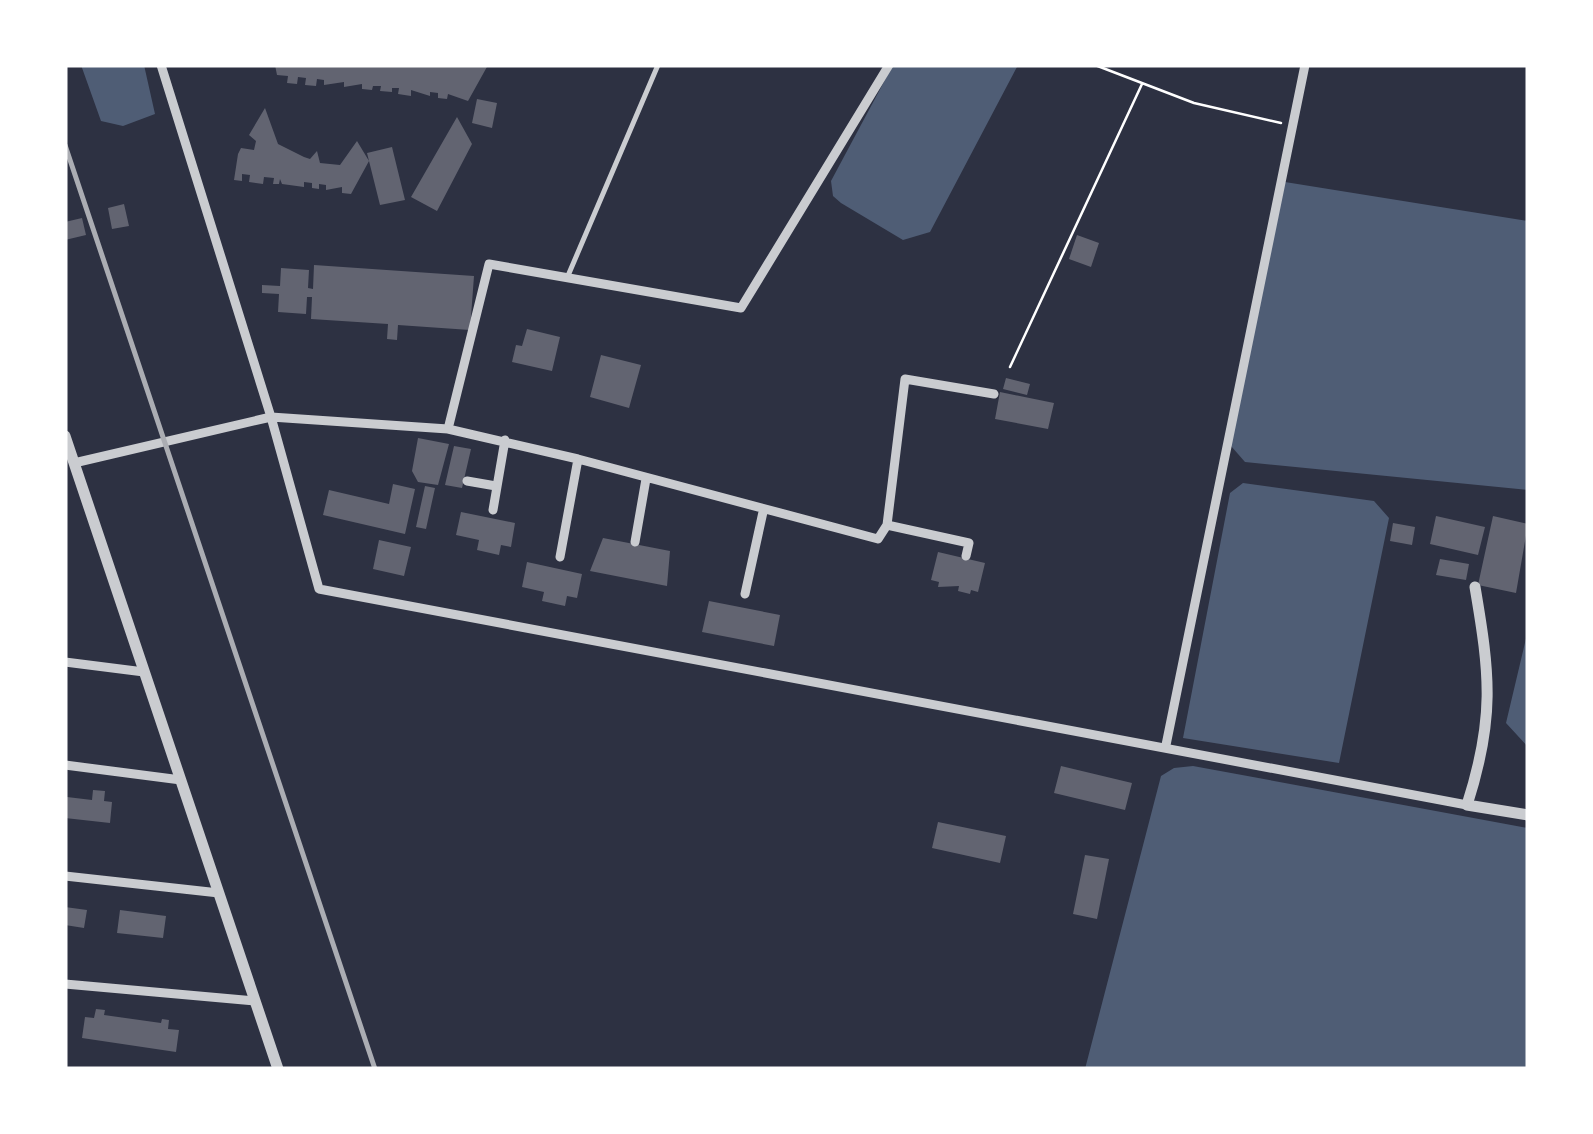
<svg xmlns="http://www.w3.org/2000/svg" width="1593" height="1134" font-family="Merriweather,serif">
	<rect width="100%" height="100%" fill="#2d3142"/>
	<!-- water -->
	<path fill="#4f5d75" d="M81,65H144L155,114L123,126L101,121Z
		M893,65H1018L930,232L903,240L841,203L833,196L831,181Z
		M1285,182L1528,221V490L1245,462L1231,446Z
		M1243,483L1374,501L1389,518L1339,763L1183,738L1230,493Z
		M1528,630V747L1506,723Z
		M1193,766L1528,828V1069H1085L1161,776L1174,768Z"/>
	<!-- building -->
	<path fill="#626471" d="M275,65H488L468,101L448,94L447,99L438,98V93L430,92V96L411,90V96L398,94L399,88H392V92L380,91L381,86H373L372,90L362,89V84L344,87V82L324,85V80L317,79L316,86L305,85L306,78L298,77L297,84L287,83L288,76L277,75Z
		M477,99L497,103L492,128L472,123Z
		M265,108L278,144L304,157L310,159L317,151L320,163L340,165L357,141L369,161L351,194L342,193V187L326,190V185L319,184V189L312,188V183L304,182V187L282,184L280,179L279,184H273L274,178L264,177L263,184L249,182L250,175L242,174V181L234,180L238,154L241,148L254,150L256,141L249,135Z
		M457,117L472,144L437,211L411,197Z
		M392,147L405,200L380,205L367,153Z
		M124,204L129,226L112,229L108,208Z
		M82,218L86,235L65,240V222Z
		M1077,235L1099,243L1091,267L1069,259Z
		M314,265L474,276L470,330L398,325L397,340L387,339L388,324L311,319L312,297H307L306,314L278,312L279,294L262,293V285L280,286L281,268L309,270L308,288L313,289Z
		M527,329L560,337L552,371L512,362L516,345L522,346Z
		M601,355L641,365L629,408L590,397Z
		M1006,378L1030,384L1027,395L1003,389Z
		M1000,392L1054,403L1048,429L995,419Z
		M418,438L449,444L438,485L418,482L412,471Z
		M454,446L471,449L462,488L445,485Z
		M393,484L415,489L405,534L323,515L329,490L389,504Z
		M425,486L435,488L426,529L416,527Z
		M461,512L515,523L511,547L501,545L499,555L477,550L479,540L456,535Z
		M1436,516L1485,527L1478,555L1430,544Z
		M1493,516L1528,524L1516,593L1478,585Z
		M1393,523L1415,527L1412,545L1390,541Z
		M603,538L670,551L667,586L590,571Z
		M379,540L411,547L404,576L373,569Z
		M938,552L985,563L978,592L971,590L970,594L958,591L959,586L938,587L939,582L931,580Z
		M1440,559L1469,564L1466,580L1436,575Z
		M527,562L582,574L577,598L567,596L565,606L542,601L544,592L522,587Z
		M709,601L780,615L774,646L702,632Z
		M1061,766L1132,783L1125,810L1054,793Z
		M93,790L105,791L104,801L112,802L110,823L65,818L67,797L92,800Z
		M938,822L1006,836L1000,863L932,848Z
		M1085,855L1109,859L1097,919L1073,914Z
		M65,907L87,910L84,928L65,925Z
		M120,910L166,916L163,938L117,933Z
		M96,1009L105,1010L104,1015L161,1023L162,1019L169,1020L168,1029L179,1030L176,1052L82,1038L85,1017L94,1018Z"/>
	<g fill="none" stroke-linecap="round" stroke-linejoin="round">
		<!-- path -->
		<path stroke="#fff" stroke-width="2.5" d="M1095,65L1194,103L1281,123
			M1010,367L1142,84"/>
		<!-- service -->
		<path stroke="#caccd0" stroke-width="5" d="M567,278L658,65"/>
		<!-- minor -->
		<path stroke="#caccd0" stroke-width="9" d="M161,65L271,417L319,589L1467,805
			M448,429L489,264L741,308L889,65
			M74,463L271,417L448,429L578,459L878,539L887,525L905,379L994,394
			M467,481L496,486
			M493,510L505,440
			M887,525L969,543L966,556
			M635,542L646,479
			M560,557L578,459
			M745,594L763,512
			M65,662L144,672
			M1166,745L1305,65
			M65,765L181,780
			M65,876L219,893
			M65,984L255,1001"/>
		<!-- tertiary -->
		<path stroke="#caccd0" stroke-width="11" d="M65,436L278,1069
			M1475,587C1490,675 1495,718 1467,805L1528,815"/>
		<!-- rail -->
		<path stroke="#abadb3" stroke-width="5" d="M65,145L375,1069"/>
	</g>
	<!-- border -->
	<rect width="1593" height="1134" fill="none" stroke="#ffffff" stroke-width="135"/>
</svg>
